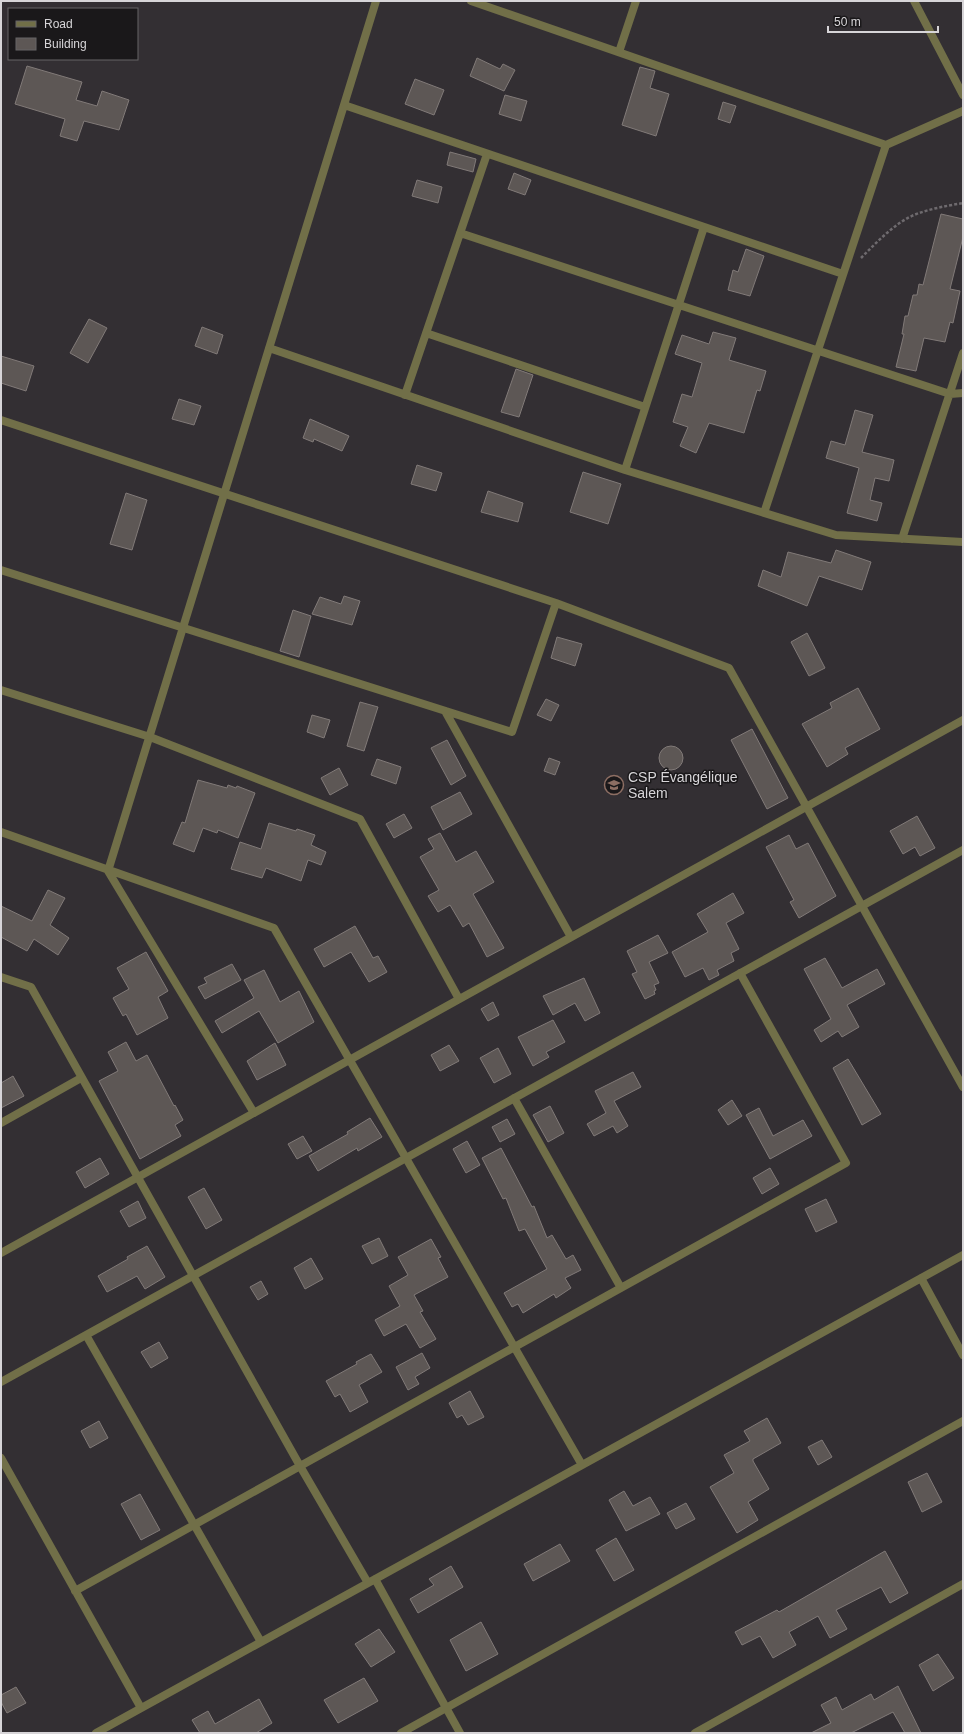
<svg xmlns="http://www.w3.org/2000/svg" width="964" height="1734" font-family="Arial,sans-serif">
	<rect width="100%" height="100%" fill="#332f33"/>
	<!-- building -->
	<path fill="#5d5755" stroke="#817a78" d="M477,58L500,69L503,64L515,70L504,91L470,76Z
		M27,66L82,82L76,100L97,106L102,91L129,100L119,130L84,121L77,141L60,136L65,119L15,104Z
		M640,67L655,71L650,88L669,94L656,136L622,125Z
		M415,79L444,90L434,115L405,104Z
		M505,95L527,101L521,121L499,114Z
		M723,102L736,106L730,123L718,119Z
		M450,152L476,159L473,172L447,165Z
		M514,173L531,180L525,195L508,189Z
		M417,180L442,187L438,203L412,196Z
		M941,214L963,219V237L950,289L960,291L953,323L950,322L945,342L924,338L916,371L896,367L904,334H902L905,316H908L913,295H917L919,284L923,285Z
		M746,249L764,256L750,296L728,290L733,270L738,272Z
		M89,319L107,328L88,363L70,353Z
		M202,327L223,335L217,354L195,346Z
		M713,332L736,338L729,360L766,371L760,391L757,390L744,433L709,423L696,453L680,446L688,427L673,422L682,394L692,397L702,363L675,354L682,335L709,344Z
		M1,356L34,366L26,391L1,383Z
		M516,369L533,375L519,417L501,412Z
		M179,399L201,406L194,425L172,419Z
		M855,410L873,415L862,452L894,460L889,481L875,478L870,500L882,503L877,521L847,513L859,468L826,458L831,441L845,445Z
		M310,419L349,436L342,451L314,439L313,442L303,438Z
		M417,465L442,473L436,491L411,484Z
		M583,472L621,484L608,524L570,512Z
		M488,491L523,503L518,522L481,512Z
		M126,493L147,500L132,550L110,544Z
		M836,550L871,562L862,590L819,576L807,606L758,586L763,570L781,577L788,552L831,563Z
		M344,596L360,601L352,625L312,614L320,597L341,604Z
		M293,610L311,616L299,657L280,651Z
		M807,633L825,668L809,676L791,642Z
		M557,637L582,644L575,666L551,658Z
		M858,688L880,729L845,748L848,754L827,767L802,724L832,708L830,703Z
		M546,699L559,705L551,721L537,715Z
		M360,702L378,707L364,751L347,746Z
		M312,715L330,720L324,738L307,732Z
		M752,729L788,798L767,809L731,740Z
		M447,740L466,776L451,785L431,748Z
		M659 758a12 12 0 1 1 24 0a12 12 0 1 1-24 0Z
		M549,758L560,762L555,775L544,771Z
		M377,759L401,767L396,784L371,775Z
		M339,768L348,785L330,795L321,778Z
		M198,780L227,788L228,785L236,788L237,786L255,793L238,838L218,830L217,833L203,828L194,852L173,844L182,822L185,823Z
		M460,792L472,814L443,830L431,807Z
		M404,814L412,828L394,838L386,824Z
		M917,816L935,848L920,856L915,847L903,854L890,831Z
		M269,823L296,831L297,829L315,835L311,845L326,852L321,865L308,860L301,881L266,868L262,878L231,869L240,842L261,849Z
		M440,833L456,862L476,851L494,882L473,894L504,948L487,957L469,923L463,927L450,905L438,912L428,896L439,890L420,857L434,849L428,839Z
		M789,835L796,849L808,843L836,896L799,918L790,902L794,900L766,847Z
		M48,890L65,898L50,925L69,938L58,955L34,939L27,951L1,937V906L32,921Z
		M733,893L744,913L726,923L739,949L731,953L734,961L717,970L719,975L709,980L703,968L685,977L672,952L708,932L697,914Z
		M355,926L373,958L378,956L387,972L369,982L351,952L324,967L314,949Z
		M658,935L668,953L649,962L659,983L654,985L656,990L654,991L655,994L645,999L632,974L637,972L627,951Z
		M146,952L168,991L158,997L168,1018L137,1035L126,1014L123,1016L113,998L129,989L117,968Z
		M825,958L842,988L877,969L885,984L847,1005L859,1027L842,1037L838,1031L821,1042L814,1030L831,1019L804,969Z
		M232,964L241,980L205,999L198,987L207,983L204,978Z
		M264,970L280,1002L299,991L314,1022L278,1043L259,1011L222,1033L215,1021L254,998L244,980Z
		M584,978L600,1013L585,1021L575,1003L553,1015L543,996Z
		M493,1002L499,1015L488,1021L481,1009Z
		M553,1020L565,1042L546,1052L549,1057L533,1066L518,1037Z
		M126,1042L136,1061L147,1055L174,1106L175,1105L183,1120L175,1125L181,1136L140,1159L99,1081L118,1071L108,1052Z
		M275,1043L286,1065L257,1080L247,1061Z
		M449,1045L459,1061L440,1071L431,1055Z
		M498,1048L511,1074L494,1083L480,1058Z
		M848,1059L881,1114L862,1125L833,1068Z
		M633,1072L641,1087L614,1101L628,1126L617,1133L613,1126L594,1136L587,1124L606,1113L595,1091Z
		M13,1076L24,1096L1,1108V1083Z
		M732,1100L742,1116L728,1125L718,1110Z
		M550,1106L564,1133L548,1142L533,1115Z
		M759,1108L773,1136L803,1120L812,1136L770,1159L746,1115Z
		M370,1118L382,1137L358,1151L357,1148L318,1171L309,1156L348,1134L347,1132Z
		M507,1119L515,1134L500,1142L492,1127Z
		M303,1136L312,1151L297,1159L288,1144Z
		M467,1141L480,1165L466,1173L453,1149Z
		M501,1148L532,1207L534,1206L547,1238L552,1235L566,1259L573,1255L581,1270L565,1278L571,1288L556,1298L554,1294L523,1313L518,1304L512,1307L504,1293L547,1269L525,1229L519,1231L506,1198L503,1199L482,1158Z
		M100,1158L109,1174L85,1188L76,1172Z
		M770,1168L779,1184L762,1194L753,1178Z
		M204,1188L222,1220L206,1229L188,1197Z
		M826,1199L837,1222L816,1232L805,1209Z
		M138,1201L146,1218L129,1227L120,1211Z
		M379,1238L388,1256L372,1264L362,1246Z
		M431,1239L441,1257L438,1258L448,1277L414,1295L423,1311L420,1312L436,1339L420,1348L406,1324L384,1336L375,1320L400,1306L389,1286L408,1275L398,1257Z
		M147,1246L165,1277L145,1289L137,1276L107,1292L98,1276L128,1259L127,1257Z
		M311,1258L323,1279L305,1289L294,1268Z
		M261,1281L268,1294L258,1300L250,1287Z
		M159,1342L168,1358L151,1368L141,1352Z
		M422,1353L430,1368L415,1377L419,1384L408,1390L396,1367Z
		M371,1354L382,1372L359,1385L368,1402L350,1412L340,1394L335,1397L326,1381L357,1364L356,1362Z
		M470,1391L484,1417L468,1425L462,1415L457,1418L449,1403Z
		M767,1418L781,1443L753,1459V1461L769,1489L748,1502L758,1520L737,1533L710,1487L734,1473L724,1455L750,1441L744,1431Z
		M99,1421L108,1438L90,1448L81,1431Z
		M822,1440L832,1457L818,1465L808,1447Z
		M927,1473L942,1502L922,1512L908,1482Z
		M624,1491L633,1506L650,1497L660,1514L626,1531L609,1500Z
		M140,1494L160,1530L141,1540L121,1504Z
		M686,1503L695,1519L676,1529L667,1513Z
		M616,1538L634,1570L614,1581L596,1550Z
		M560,1544L570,1561L533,1581L524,1564Z
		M885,1551L908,1593L890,1603L881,1587L836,1610L847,1629L830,1638L818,1616L789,1632L796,1645L773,1658L760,1636L742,1645L735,1632L777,1610L779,1612Z
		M451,1566L463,1587L418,1613L410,1599L434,1585L429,1579Z
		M481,1622L498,1654L466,1671L450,1640Z
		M379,1629L395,1652L371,1667L355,1644Z
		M938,1654L954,1678L933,1691L919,1665Z
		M364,1678L378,1701L338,1723L324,1700Z
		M898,1686L921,1733H905L893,1712L851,1733H811L831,1723L821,1705L836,1697L842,1710L871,1694L874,1700Z
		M16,1687L26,1703L7,1713L1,1702V1695Z
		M259,1699L272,1723L256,1733H200L192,1720L208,1711L215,1724Z"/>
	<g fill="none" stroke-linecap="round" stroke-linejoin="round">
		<!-- path -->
		<path stroke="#6e6a6e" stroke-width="2.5" stroke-dasharray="3 2" stroke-linecap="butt" d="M861,258C875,244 889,229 906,219C921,210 946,206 963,203"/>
		<!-- street -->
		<path stroke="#716f48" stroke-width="8" d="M471,1L886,145L963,111
			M914,1L963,95
			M619,52L636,1
			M344,105L843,274
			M460,233L950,394L963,393
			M426,333L645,407
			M269,348L625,470L836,535L963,542
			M405,395L487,154
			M1,420L556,603L729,668L963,1087
			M625,470L704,227
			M764,513L886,145
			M902,539L963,353
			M1,570L512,732L556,603
			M1,690L150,737L360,819L459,999
			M445,711L571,937
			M1,832L274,928L582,1465
			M1,977L31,987L300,1466L368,1583
			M514,1098L621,1288
			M254,1113L108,871L376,1
			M1,1123L81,1078
			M1,1253L963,720
			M921,1278L963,1355
			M86,1335L261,1642
			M1,1382L963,850
			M1,1458L141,1708
			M375,1579L460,1733
			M75,1591L846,1163L740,973
			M96,1733L963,1255
			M401,1733L963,1421
			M695,1733L963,1584"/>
	</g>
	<!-- icons -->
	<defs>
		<symbol id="school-ring" viewBox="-11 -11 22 22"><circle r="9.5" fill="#1a181a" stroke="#8d6e63" stroke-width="1.5"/><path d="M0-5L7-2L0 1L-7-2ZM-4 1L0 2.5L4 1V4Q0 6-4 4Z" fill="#8d6e63"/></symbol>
	</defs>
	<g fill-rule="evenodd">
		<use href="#school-ring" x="603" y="774" width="22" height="22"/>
	</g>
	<g text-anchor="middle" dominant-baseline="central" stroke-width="3" stroke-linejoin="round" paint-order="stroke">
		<!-- poi labels -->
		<g font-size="14" fill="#d7d5d8" stroke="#1a181a" text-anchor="start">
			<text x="628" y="777">CSP Évangélique<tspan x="628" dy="16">Salem</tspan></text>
		</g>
	</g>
	<!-- border -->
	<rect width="964" height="1734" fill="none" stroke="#d7d5d8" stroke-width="4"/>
	<!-- legend -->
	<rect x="8" y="8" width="130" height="52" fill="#1a181a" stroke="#666466"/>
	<rect x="16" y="21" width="20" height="6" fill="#716f48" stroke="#666466"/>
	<text x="44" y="28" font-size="12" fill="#d7d5d8">Road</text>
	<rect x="16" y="38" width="20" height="12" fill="#5d5755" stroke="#666466"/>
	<text x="44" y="48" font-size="12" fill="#d7d5d8">Building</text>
	<!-- scale -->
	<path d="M828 26v6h110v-6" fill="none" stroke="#d7d5d8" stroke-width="2"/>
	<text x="834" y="26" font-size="12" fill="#d7d5d8" stroke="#1a181a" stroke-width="3" paint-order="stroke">50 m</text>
</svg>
